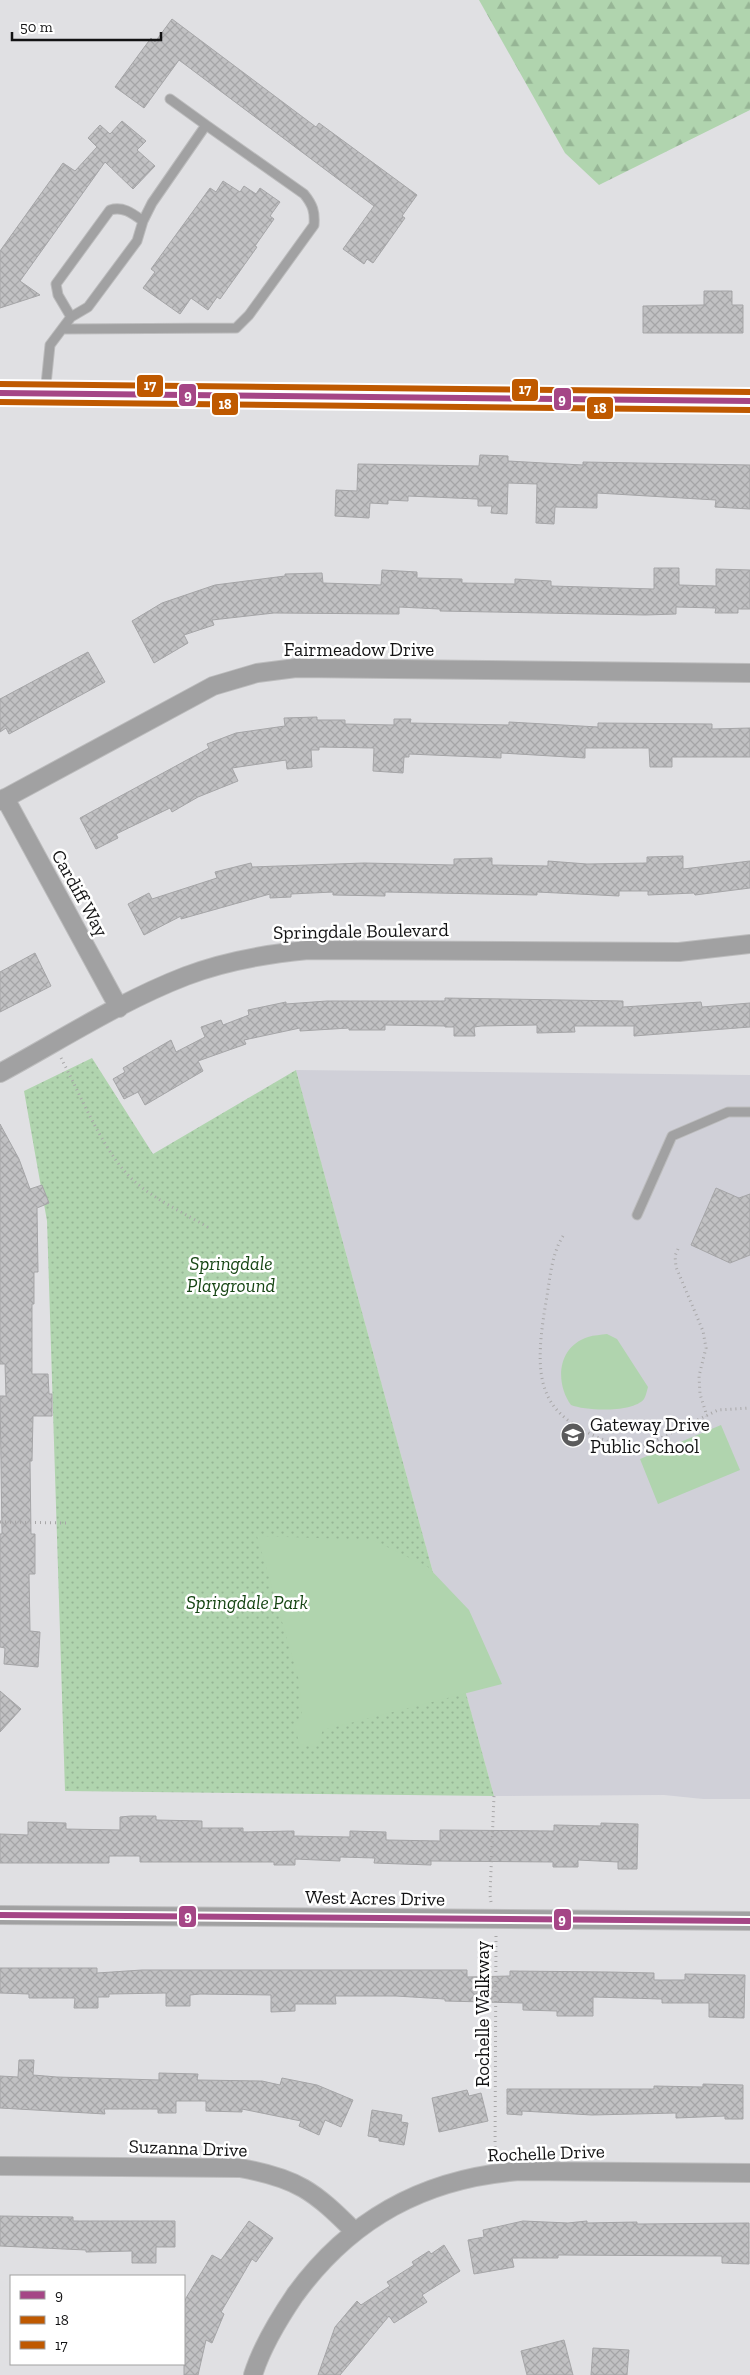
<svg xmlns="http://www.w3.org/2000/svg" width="750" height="2375" font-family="'Zilla Slab',serif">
	<defs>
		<pattern id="green-dots" width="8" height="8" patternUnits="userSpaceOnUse" patternTransform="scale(1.25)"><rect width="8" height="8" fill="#b0d4ae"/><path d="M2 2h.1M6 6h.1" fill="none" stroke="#96b595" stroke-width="1.8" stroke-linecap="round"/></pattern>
		<pattern id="forest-firs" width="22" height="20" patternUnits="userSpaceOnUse" patternTransform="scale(1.25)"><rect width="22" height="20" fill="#b0d4ae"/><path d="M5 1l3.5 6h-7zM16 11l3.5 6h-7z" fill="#96b595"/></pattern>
		<pattern id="building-cross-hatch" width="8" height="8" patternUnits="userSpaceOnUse" patternTransform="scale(1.25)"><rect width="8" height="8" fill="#c1c1c3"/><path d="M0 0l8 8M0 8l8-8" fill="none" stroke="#a5a5a7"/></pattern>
	</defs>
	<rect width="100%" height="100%" fill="#e0e0e3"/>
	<!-- built -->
	<path fill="#d0d0d8" d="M296,1070L750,1075V1799H703L664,1795L494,1796Z"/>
	<!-- green -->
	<path fill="url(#green-dots)" d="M92,1058L153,1154L296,1070L494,1796L65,1791L47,1221L24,1091Z"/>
	<!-- forest -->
	<path fill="url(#forest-firs)" d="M479,0H750V110L599,185L565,153Z"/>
	<!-- pitch -->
	<path fill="#b0d4ae" d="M607,1334L617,1339L648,1387C647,1390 646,1396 644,1399C633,1413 586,1411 571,1405C555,1383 557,1347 588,1337C594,1335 601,1335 607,1334Z
		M721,1425L740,1470L658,1504L640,1459Z
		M257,1536L373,1540L428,1567L469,1610L502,1684L323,1730L316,1747L299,1744L295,1723L302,1716L299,1680Z"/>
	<!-- building -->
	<path fill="url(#building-cross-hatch)" stroke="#a5a5a7" d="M172,19L316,127L319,123L417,195L402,216L405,218L373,263L367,259L364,264L343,249L374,206L179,60L144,108L115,87L151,38L155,42Z
		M122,121L146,141L137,150L155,166L133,189L105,162L20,281L40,295L0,308V251L63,163L75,171L97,147L88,138L100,125L110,134Z
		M223,181L240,192L244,186L256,194L260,188L280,202L270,216L274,219L255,246L257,247L220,299L217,297L208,310L191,298L180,314L143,288L155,272L151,269L210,188L216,192Z
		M704,291H732V305H743V333H643V306L704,305Z
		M480,455L508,456V461L544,463L583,465V462L750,465V509L715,507L716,500L597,493V508L555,507L554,524L536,523L537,484L508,483L507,514L491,513L492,506H478V499L408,496V501L388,500V504L370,503L369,518L335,516L336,490L357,491L358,464L479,466Z
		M654,568H679V585L716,586V569L750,570V609H738V613H715L716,608L676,607V614L645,615L440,611V609L399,607V614L274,613L212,620L214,625L184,635L188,643L154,663L132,621L162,603L215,585L285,576V574L322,573L323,583L381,585L382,570L417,572V578L462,579V583L515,584V579L551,581V586L654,589Z
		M88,652L105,682L9,734L6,728L0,732V699Z
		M317,717V720H345V724L394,725V719H411L410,723L509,725V722L598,727V723L712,724V729L750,728V757H672V767H650L649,748H585V758L501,753V758L409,754V757H404L403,773L373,771L374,748L319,747V750H311L312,767L287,769L286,760L232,768L238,781L198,797L172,812L170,808L116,834L118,838L96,849L80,818L209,748L207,744L236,733L285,726L284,718Z
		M683,856V869L750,861V888L695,895L694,893L648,895V891H619V896L537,892V895L385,892V896L333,895V892L291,894V897L270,898V894L181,919V916L144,935L128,904L149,893L152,899L217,878L215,872L251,863L252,867L364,863L454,865V859L492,858V865L548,866V861L587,864L647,863V857Z
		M35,953L51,986L0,1012V972Z
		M445,998L623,1001V1007L701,1002L702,1007L750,1003V1027L634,1036V1026H574L575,1032L537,1033V1025L481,1026L474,1027L475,1036H454V1027H445V1026L385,1025V1030H349V1028L300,1031V1028L244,1040L246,1044L198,1061L203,1071L145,1105L138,1092L124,1099L113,1079L125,1072L123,1068L171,1040L176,1052L205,1037L201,1027L221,1020L223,1025L249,1015L248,1010L286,1002V1004L327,1001H445Z
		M0,1124L19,1159L30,1189L42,1185L49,1203L37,1208L38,1272H34V1304H32V1374H48L49,1394H52V1416H33L32,1461H30L31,1534H35V1574H29L30,1631L40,1632L38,1667L4,1664L5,1648L0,1647V1534H2L0,1396H6L5,1364H0Z
		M716,1188L739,1198L750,1194V1255L730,1263L691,1245Z
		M0,1691L21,1709L0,1732Z
		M131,1816H156V1820L202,1821V1828H243V1832L294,1831V1836L350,1837V1831L386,1832V1840L440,1841V1830L554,1831V1825L601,1826V1823L638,1824L637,1869H618V1862L578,1860V1867H553V1862L431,1861V1865L374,1863L375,1858L340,1857V1861L295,1859V1865H274V1862H140V1856H109V1863H0V1834L28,1835V1822L66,1823V1829L120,1830V1817Z
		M0,1968H97V1973L142,1970H467V1977L510,1976V1971L609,1972L654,1973V1980H685V1974L745,1975L744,2018L709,2017V2003H662V1999L593,1997V2016H557V2011L523,2010V2003L445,2001V1999L396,1996H335L336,2004H295V2011L271,2012V1995L200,1994L190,1995V2006H166V1993L109,1994V1997H98V2008H74L75,1998H29V1994L0,1993Z
		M19,2060H34L33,2075L57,2077L159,2080V2073L198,2074L197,2080L262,2081L280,2085L282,2078L317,2085L353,2100L341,2127L325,2120L319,2135L299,2126L301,2121L242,2109V2112L206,2111V2101H176V2113H158V2109H104L105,2114L0,2108V2076L18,2077Z
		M703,2084L743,2085V2119H725V2116L676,2118V2113L592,2115L522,2111V2115L507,2114V2089H654V2086L703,2087Z
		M467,2090L469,2096L481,2093L488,2121L439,2132L432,2098Z
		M372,2110L402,2115L401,2122L408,2123L404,2145L379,2141V2138L368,2136Z
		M0,2216L73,2217V2221H175V2247H156V2263H132V2251L86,2252V2250L0,2246Z
		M249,2221L273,2238L256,2262L252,2259L221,2312L224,2314L212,2343L206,2340L198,2375H184V2304L186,2298L212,2255L221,2260Z
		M523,2221L568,2223L587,2221V2223L637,2222V2224L749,2223V2264L722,2263V2256L558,2255V2258H512L514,2267L474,2274L468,2240L484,2237L483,2230Z
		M444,2245L460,2271L422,2295L427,2302L394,2323L389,2316L340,2375H318L335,2327L357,2301L361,2305L390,2286L387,2282L414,2265L412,2262L429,2251L431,2254Z
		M564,2340L573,2375H527L521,2351Z
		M593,2348L629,2350L627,2375H591Z"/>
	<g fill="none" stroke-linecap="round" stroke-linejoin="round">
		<defs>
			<path id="service" d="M170,99L206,125
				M71,317L58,295L56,284L110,210C123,206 132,213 143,221
				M45,394L50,345L71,317L88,307L137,241L143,221L152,203L206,125L304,194C313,205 315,212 314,225L249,315L236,328L62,329
				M637,1215L672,1136L728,1112H750"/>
			<path id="minor" d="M5,798L119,1008
				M0,801L213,686L257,673L296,668L750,673
				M0,1073C61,1040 121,1001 186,976C225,961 266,954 308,950L679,952L750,944
				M0,1915L750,1921
				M0,2166L240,2168C297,2178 314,2191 354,2231
				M253,2375C262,2346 278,2320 295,2295C351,2218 425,2178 520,2171L750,2173"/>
			<path id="tertiary" d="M0,393L750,401"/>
		</defs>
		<!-- service casing -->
		<use href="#service" stroke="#bcbcbd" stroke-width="11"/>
		<!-- minor casing -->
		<use href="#minor" stroke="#bcbcbd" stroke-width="20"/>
		<!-- tertiary casing -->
		<use href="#tertiary" stroke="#bcbcbd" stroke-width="25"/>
		<!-- path -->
		<path stroke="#a8a7a8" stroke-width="3" stroke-dasharray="1 4" stroke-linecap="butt" d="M61,1058C80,1094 101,1146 128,1175C150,1198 183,1212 209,1228
			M563,1236C551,1255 550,1280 546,1302C530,1395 543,1421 634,1451L718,1410L750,1408
			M678,1249L675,1256L676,1267L703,1331L706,1348L699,1376L700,1394L707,1416
			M0,1522L66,1523
			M491,1902L490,1895L494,1796
			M495,2157L496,1936"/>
		<!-- service -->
		<use href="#service" stroke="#a1a1a2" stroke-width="9"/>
		<!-- minor -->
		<use href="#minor" stroke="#a1a1a2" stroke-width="18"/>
		<!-- tertiary -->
		<use href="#tertiary" stroke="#a1a1a2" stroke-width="22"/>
		<defs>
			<path id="bus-1" d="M0,393L750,401
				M0,1915L750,1921"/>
			<path id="bus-2" d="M0,402L750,410"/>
			<path id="bus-3" d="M0,384L750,392"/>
		</defs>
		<!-- bus-1 casing -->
		<use href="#bus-1" stroke="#fff" stroke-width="10"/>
		<!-- bus-2 casing -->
		<use href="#bus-2" stroke="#fff" stroke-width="10"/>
		<!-- bus-3 casing -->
		<use href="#bus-3" stroke="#fff" stroke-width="10"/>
		<!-- bus-1 -->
		<use href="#bus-1" stroke="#a54686" stroke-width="6"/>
		<!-- bus-2 -->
		<use href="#bus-2" stroke="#bf5900" stroke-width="6"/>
		<!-- bus-3 -->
		<use href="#bus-3" stroke="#bf5900" stroke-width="6"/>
	</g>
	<!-- icons -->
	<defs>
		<symbol id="school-disc" viewBox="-11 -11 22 22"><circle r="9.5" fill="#5b5b5c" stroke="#fff"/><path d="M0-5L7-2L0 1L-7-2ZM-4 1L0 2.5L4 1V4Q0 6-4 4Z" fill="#fff"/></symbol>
	</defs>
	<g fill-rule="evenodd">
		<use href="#school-disc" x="559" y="1421" width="28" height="28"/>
	</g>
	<g text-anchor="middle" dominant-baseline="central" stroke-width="5" stroke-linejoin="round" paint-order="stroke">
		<!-- street labels -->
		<g font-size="19" fill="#131314" stroke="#fff">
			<text x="359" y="649">Fairmeadow Drive</text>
			<text transform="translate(80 893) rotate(61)">Cardiff Way</text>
			<text transform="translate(361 931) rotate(-1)">Springdale Boulevard</text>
			<text transform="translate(375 1898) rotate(1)">West Acres Drive</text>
			<text transform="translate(482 2014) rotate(-90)">Rochelle Walkway</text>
			<text transform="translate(188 2148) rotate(2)">Suzanna Drive</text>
			<text transform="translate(546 2153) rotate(-2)">Rochelle Drive</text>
		</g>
		<!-- park labels -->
		<g font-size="19" font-style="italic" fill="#164513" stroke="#fff">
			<text x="231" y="1263">Springdale<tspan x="231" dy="22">Playground</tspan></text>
			<text x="247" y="1602">Springdale Park</text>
		</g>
		<!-- poi labels -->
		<g font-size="19" fill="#131314" stroke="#fff" text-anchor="start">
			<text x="590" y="1424">Gateway Drive<tspan x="590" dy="22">Public School</tspan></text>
		</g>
	</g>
	<g stroke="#fff" stroke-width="2">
		<rect x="136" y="374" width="28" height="24" rx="5" fill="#bf5900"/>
		<rect x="511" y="378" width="28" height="24" rx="5" fill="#bf5900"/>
		<rect x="178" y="383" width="19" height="24" rx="5" fill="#a54686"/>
		<rect x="553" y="387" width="19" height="24" rx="5" fill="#a54686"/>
		<rect x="211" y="392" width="28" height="24" rx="5" fill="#bf5900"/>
		<rect x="586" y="396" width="28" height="24" rx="5" fill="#bf5900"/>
		<rect x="178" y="1905" width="19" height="23" rx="5" fill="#a54686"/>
		<rect x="553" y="1908" width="19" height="23" rx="5" fill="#a54686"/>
	</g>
	<g font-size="14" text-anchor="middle" font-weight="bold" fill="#fff">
		<text x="150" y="390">17</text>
		<text x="525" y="394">17</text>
		<text x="188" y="400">9</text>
		<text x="562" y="404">9</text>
		<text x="225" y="409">18</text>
		<text x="600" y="413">18</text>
		<text x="188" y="1921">9</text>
		<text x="562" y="1924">9</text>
	</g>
	<!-- legend -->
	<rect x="10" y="2275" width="175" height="90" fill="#ffffff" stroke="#a1a1a1"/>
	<rect x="20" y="2291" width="25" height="8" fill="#a54686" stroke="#a1a1a1"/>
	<text x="55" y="2300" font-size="15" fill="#131314">9</text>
	<rect x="20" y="2316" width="25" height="8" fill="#bf5900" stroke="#a1a1a1"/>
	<text x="55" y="2325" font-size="15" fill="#131314">18</text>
	<rect x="20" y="2341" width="25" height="8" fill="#bf5900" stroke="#a1a1a1"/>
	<text x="55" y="2350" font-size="15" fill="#131314">17</text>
	<!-- scale -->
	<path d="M12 32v8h149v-8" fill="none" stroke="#131314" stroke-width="2.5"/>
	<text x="20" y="32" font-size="15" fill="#131314" stroke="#ffffff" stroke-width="4" paint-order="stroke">50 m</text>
</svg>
